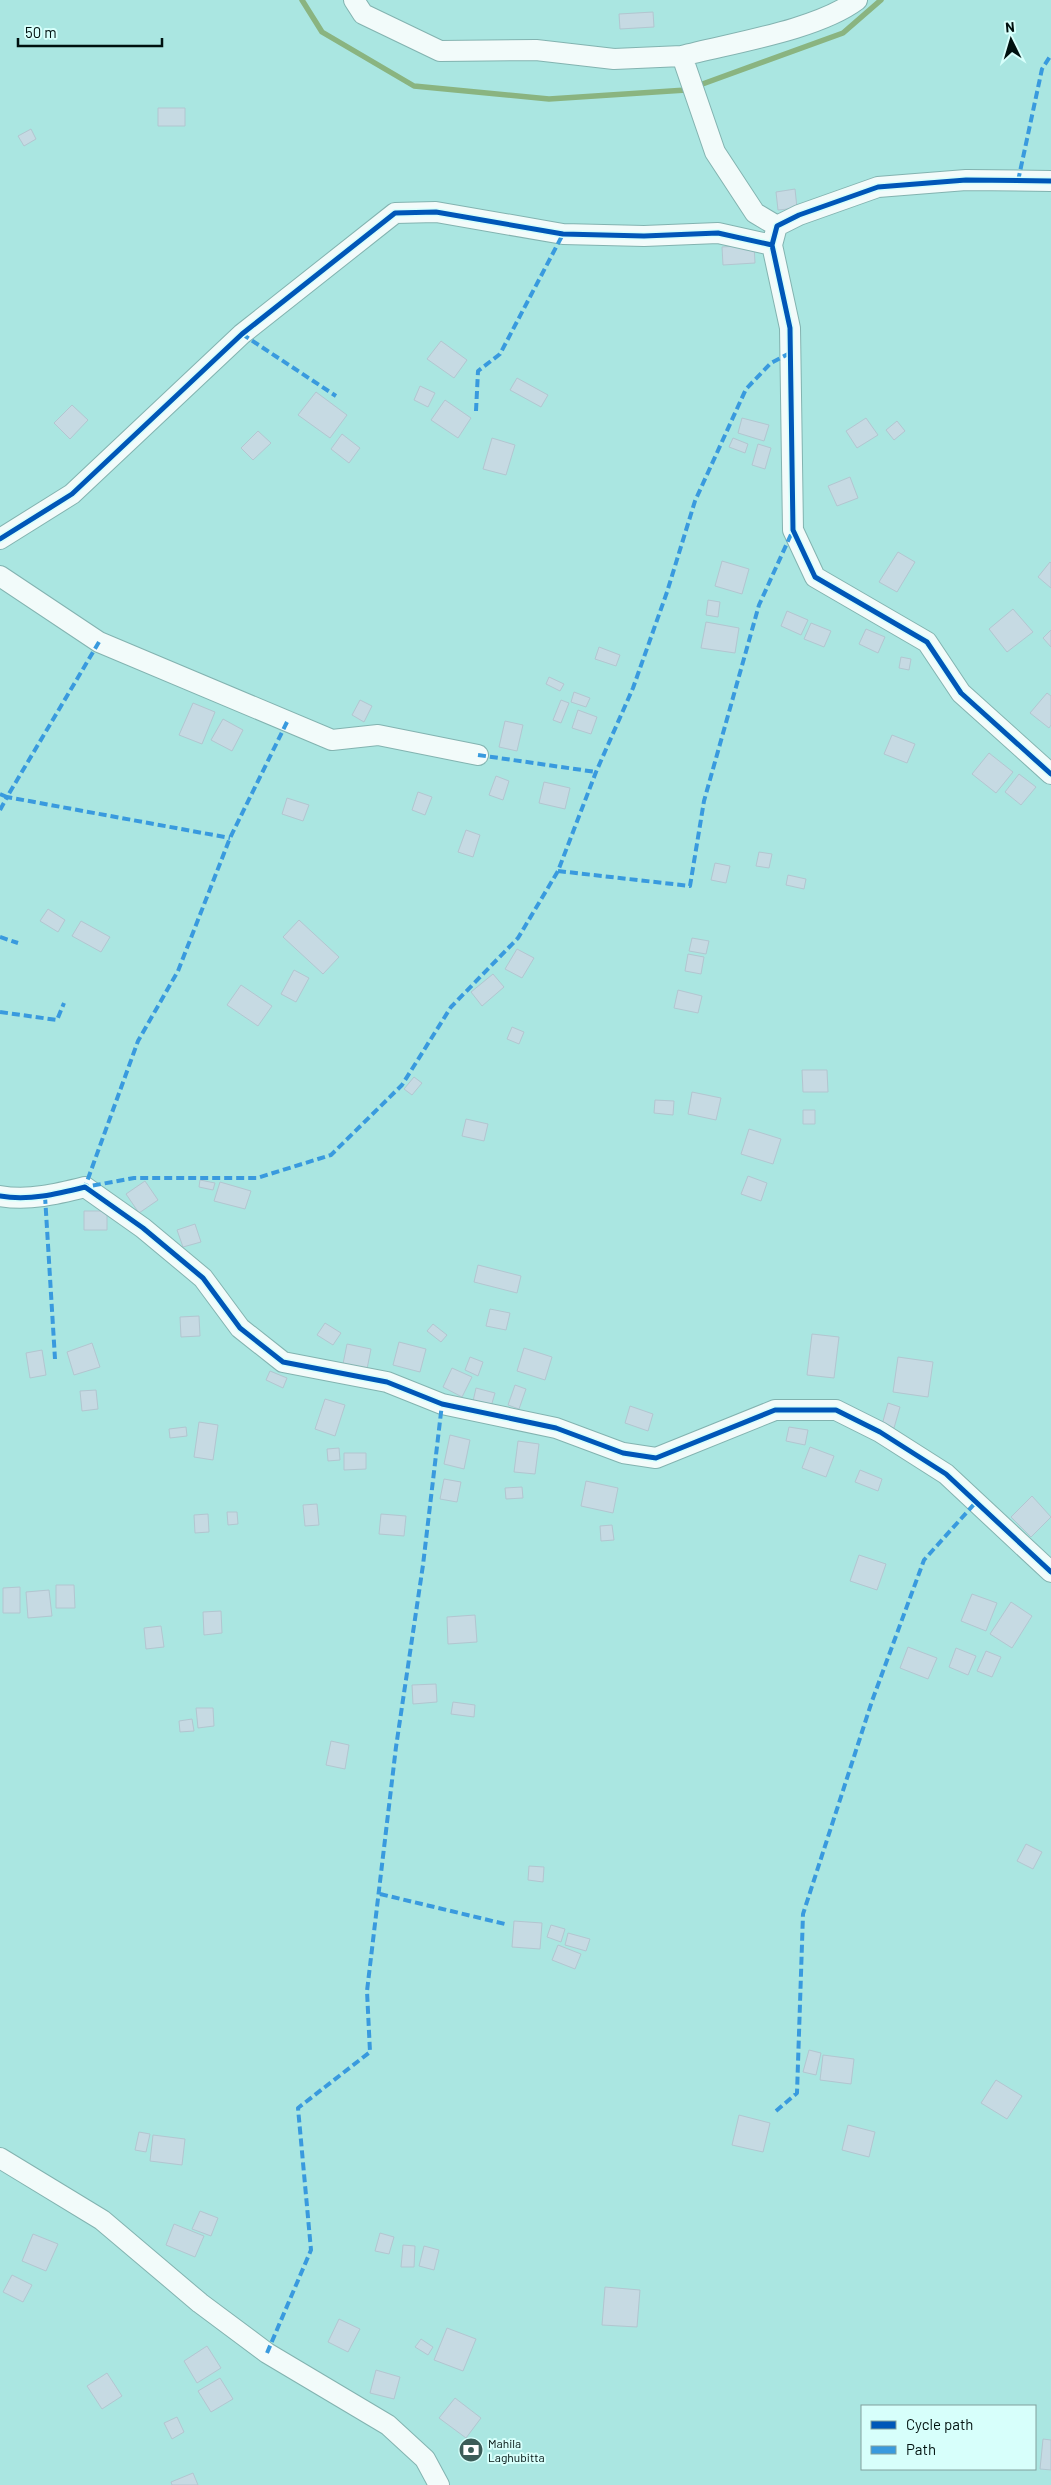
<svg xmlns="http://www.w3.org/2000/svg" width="1051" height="2485" font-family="Barlow,sans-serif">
	<rect width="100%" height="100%" fill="#aae6e1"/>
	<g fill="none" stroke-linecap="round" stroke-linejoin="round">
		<!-- stream -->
		<path stroke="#8ab480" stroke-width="5.5" d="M302,0L322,32L414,86L549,99L686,90L843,33L881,0"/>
	</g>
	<!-- building -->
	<path fill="#c6dae3" stroke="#b2c6d0" d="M653,12L654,27L620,29L619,14Z
		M158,108H185V126H158Z
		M31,129L36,139L24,146L18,136Z
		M795,189L797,208L778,210L776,192Z
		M754,245L755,263L723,265L722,247Z
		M441,341L467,360L454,378L427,359Z
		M517,378L548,395L541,407L510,390Z
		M420,386L435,393L428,407L414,400Z
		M316,392L347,415L330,438L298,415Z
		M445,400L471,418L458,438L431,420Z
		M72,405L88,420L70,439L54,423Z
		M742,418L769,425L764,441L738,433Z
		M866,418L878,435L857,448L846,431Z
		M897,421L905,431L894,440L886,430Z
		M258,431L271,443L253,460L241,448Z
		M342,434L360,448L349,463L331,449Z
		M492,438L515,445L506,475L483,469Z
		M733,438L748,444L745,453L729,447Z
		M758,444L771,448L765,469L752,465Z
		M850,477L858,498L837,506L828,486Z
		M898,552L915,562L897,592L879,582Z
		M722,561L749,569L742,594L715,586Z
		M1050,562L1051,563V588L1038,577Z
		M708,600L720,602L718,617L706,615Z
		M1013,609L1033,632L1007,652L989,629Z
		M787,611L808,620L801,635L781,626Z
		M706,622L739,628L735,653L701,648Z
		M811,623L831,631L824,647L804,639Z
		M866,629L885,637L878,653L859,644Z
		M1051,630V647L1043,638Z
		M599,647L620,655L616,666L595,659Z
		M901,657L911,659L909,670L899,668Z
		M549,677L564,684L560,691L546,684Z
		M574,692L590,698L586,707L571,702Z
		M1047,693L1051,696V725L1049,728L1030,713Z
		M360,700L372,706L364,722L352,715Z
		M561,700L569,703L561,723L553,720Z
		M193,703L215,712L202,744L179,735Z
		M578,710L597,717L591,734L572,728Z
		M223,719L243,730L232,751L211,740Z
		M505,721L523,725L517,751L499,747Z
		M892,735L915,744L907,763L884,754Z
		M989,753L1013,772L996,793L972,774Z
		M1019,774L1036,787L1021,805L1005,792Z
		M496,776L509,781L503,800L489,795Z
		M544,782L570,788L565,809L539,803Z
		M418,792L432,797L425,815L412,810Z
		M287,798L309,805L303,821L282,814Z
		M466,830L480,835L473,857L458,852Z
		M759,852L772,854L769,868L756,866Z
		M715,863L730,866L726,883L711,880Z
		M788,875L806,879L804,889L786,885Z
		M48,909L65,920L58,932L40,921Z
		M299,920L339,957L323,974L283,937Z
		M81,921L110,937L101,952L72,936Z
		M692,938L709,941L706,954L689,951Z
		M517,949L534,958L522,978L505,969Z
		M688,954L704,957L701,974L685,971Z
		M294,970L309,978L296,1002L281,994Z
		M493,974L504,987L482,1006L471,992Z
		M241,985L272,1006L258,1026L227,1005Z
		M678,990L702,996L698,1013L674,1008Z
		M512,1027L524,1032L519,1044L507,1039Z
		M802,1070H827L828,1092H803Z
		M414,1077L422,1083L412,1095L404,1089Z
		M692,1092L721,1098L716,1120L688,1114Z
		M655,1100L674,1101L673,1115L654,1113Z
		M803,1110H815V1124H803Z
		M466,1119L488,1124L484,1141L462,1136Z
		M749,1129L781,1139L773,1164L741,1154Z
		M748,1176L767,1183L761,1201L741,1194Z
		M200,1180L215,1183L213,1190L199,1187Z
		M145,1181L158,1200L139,1213L126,1194Z
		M220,1182L251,1191L245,1209L214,1201Z
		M84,1211H107V1230H84Z
		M195,1224L201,1242L183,1247L177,1230Z
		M478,1265L521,1276L517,1293L474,1282Z
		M490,1309L510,1313L506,1330L486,1326Z
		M199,1316L200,1336L181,1337L180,1317Z
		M325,1323L341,1333L333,1345L317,1335Z
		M433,1324L447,1335L441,1342L427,1331Z
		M812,1334L839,1337L834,1378L807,1375Z
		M399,1342L426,1349L420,1372L393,1365Z
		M92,1343L100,1367L74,1375L67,1352Z
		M347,1344L371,1349L366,1374L342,1369Z
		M524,1348L552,1357L545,1380L517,1371Z
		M42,1350L46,1375L30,1378L26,1353Z
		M470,1357L483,1362L478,1376L465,1370Z
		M898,1357L933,1362L928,1397L893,1392Z
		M452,1368L472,1377L462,1397L443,1387Z
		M270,1371L287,1378L283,1388L266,1380Z
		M515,1385L526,1389L519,1409L508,1405Z
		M476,1388L495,1393L490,1410L472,1406Z
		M96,1390L98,1409L82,1411L80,1391Z
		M325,1399L345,1405L335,1436L315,1429Z
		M888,1403L900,1407L894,1428L882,1425Z
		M630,1406L653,1414L648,1431L625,1423Z
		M199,1422L218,1425L213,1460L194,1457Z
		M186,1427L187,1436L170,1438L169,1429Z
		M789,1427L808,1430L805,1445L786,1441Z
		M450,1435L470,1440L464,1469L444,1464Z
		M518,1441L539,1444L535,1474L514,1472Z
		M810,1447L834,1456L826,1477L802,1468Z
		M339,1448L340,1460L328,1461L327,1449Z
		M344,1453H366V1469L344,1470Z
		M860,1470L882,1479L878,1491L855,1482Z
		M444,1479L461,1482L457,1502L440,1499Z
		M586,1481L618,1488L613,1513L581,1506Z
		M522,1487L523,1498L506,1499L505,1488Z
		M1032,1496L1051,1517L1031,1537L1011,1517Z
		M317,1504L319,1525L305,1526L303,1505Z
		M227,1512H237L238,1524L228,1525Z
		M208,1514L209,1532L195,1533L194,1515Z
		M381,1514L406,1516L404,1536L379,1534Z
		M612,1525L614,1540L601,1541L600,1526Z
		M859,1555L886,1564L877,1590L850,1581Z
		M56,1585H74L75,1608H56Z
		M20,1587V1613H3V1588Z
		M49,1590L52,1616L28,1618L26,1592Z
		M972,1594L997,1603L986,1631L961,1621Z
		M1011,1602L1032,1616L1012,1648L990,1634Z
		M221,1611L222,1633L204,1635L203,1612Z
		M475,1615L477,1642L448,1644L447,1617Z
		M161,1626L164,1647L146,1649L144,1628Z
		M908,1647L937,1658L928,1679L900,1668Z
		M956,1648L976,1656L968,1675L949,1667Z
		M986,1651L1001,1657L992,1677L977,1671Z
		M436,1684L437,1702L413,1704L412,1685Z
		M453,1702L475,1705L474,1717L451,1714Z
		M196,1708H213L214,1726L198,1728Z
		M192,1719L194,1731L180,1732L179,1721Z
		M331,1741L349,1745L345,1769L326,1765Z
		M1026,1844L1042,1852L1033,1869L1017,1861Z
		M529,1866L544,1867L543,1882L528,1880Z
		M514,1921L542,1923L540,1949L512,1947Z
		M551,1925L565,1929L561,1942L547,1937Z
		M568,1933L590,1939L586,1951L565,1945Z
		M558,1945L581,1954L575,1969L552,1960Z
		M809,2050L821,2053L816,2075L803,2072Z
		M823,2055L854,2059L851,2084L820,2080Z
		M996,2080L1022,2096L1007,2119L981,2103Z
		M739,2115L770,2123L763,2152L732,2145Z
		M848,2125L875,2132L869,2157L842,2150Z
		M139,2132L150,2134L146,2152L135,2150Z
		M153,2135L185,2139L182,2165L150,2161Z
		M200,2211L218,2218L211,2236L192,2229Z
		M174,2224L204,2236L195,2257L166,2245Z
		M380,2233L394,2237L389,2254L375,2251Z
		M33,2234L58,2244L46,2271L22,2261Z
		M403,2245L415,2246L414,2267H401Z
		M424,2246L439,2250L434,2270L419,2266Z
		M12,2275L32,2285L23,2302L3,2292Z
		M605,2287L640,2290L637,2327L602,2325Z
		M339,2319L360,2329L348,2352L328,2342Z
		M447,2328L476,2339L463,2371L434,2360Z
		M421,2339L433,2347L428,2355L415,2347Z
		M207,2346L221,2368L197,2383L184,2361Z
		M376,2370L400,2377L394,2399L370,2393Z
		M107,2373L122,2396L102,2409L87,2386Z
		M220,2378L233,2399L211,2412L198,2391Z
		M455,2398L481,2418L466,2438L439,2418Z
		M177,2417L184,2432L172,2439L164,2423Z
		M1043,2439L1051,2440V2470L1040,2469Z
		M193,2473L198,2485H172L171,2482Z"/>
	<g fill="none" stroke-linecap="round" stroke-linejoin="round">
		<defs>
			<path id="minor" d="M354,0L363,14L440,51L536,50L614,59L682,56L715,152L755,213L777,226
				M682,56C732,43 817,30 857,0
				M1051,181L966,180L878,187L799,215L777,226L772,245L790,328L793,530L815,577L927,642L961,693L1051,774
				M0,539L72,494L242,334L395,213L436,212L563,234L644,236L718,233L772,245
				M0,576L99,642L332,740L378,735L478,755
				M0,1196C29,1201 57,1194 85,1187L143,1228L203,1278L240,1328L283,1362L387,1382L442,1404L556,1428L623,1453L656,1458L775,1410H836L880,1432L946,1474L1051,1572
				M0,2158L102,2220L200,2303L267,2353L388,2425L425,2459L439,2485"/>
		</defs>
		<!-- minor casing -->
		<use href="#minor" stroke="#83b3b0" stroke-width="22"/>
		<!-- minor -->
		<use href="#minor" stroke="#f2fbfa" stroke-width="20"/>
		<!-- quiet -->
		<path stroke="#399ade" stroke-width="4" stroke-dasharray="8 4" stroke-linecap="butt" d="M1018,181L1042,69L1051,55
			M242,334L336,396
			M476,411L478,371L500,354L563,234
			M287,722L230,838L178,971L138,1041L85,1187L134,1178H257L331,1155L402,1085L451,1007L518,938L558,871L596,772L633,688L667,592L695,501L746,389L771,363L790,353
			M478,755L596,772
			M0,794L7,797L99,642
			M0,810L7,797L230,838
			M558,871L690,886L704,801L759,605L793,530
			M0,937L18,943
			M0,1012L57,1020L64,1003
			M45,1196L55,1359
			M380,1894L505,1924
			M776,2111L797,2093L803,1914L872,1701L924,1560L976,1502
			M267,2353L311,2250L298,2108L370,2052L367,1991L396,1747L423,1565L442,1404"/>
		<defs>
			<path id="cycleway" d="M1051,181L966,180L878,187L799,215L777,226L772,245L790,328L793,530L815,577L927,642L961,693L1051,774
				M0,539L72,494L242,334L395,213L436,212L563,234L644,236L718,233L772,245
				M0,1196C29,1201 57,1194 85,1187L143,1228L203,1278L240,1328L283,1362L387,1382L442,1404L556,1428L623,1453L656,1458L775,1410H836L880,1432L946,1474L1051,1572"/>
		</defs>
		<!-- cycleway casing -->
		<use href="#cycleway" stroke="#d7fffb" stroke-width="8"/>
		<!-- cycleway -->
		<use href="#cycleway" stroke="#0057b8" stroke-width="5"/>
	</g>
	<!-- icons -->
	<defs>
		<symbol id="bank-disc" viewBox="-11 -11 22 22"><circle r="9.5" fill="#3b5c58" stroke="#d7fffb"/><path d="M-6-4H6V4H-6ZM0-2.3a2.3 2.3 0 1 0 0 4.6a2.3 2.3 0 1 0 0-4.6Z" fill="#fff"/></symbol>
	</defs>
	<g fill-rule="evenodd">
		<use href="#bank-disc" x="457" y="2436" width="28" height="28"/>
	</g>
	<g text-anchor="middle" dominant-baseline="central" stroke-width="4" stroke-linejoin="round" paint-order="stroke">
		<!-- poi labels -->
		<g font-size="12" fill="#00110f" stroke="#d7fffb" text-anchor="start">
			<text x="488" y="2443">Mahila<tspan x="488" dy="14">Laghubitta</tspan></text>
		</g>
	</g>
	<!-- legend -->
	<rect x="861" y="2405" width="175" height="65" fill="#d7fffb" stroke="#81a09d"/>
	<rect x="871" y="2421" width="25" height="8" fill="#0057b8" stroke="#81a09d"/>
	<text x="906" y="2430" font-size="15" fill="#00110f">Cycle path</text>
	<rect x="871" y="2446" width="25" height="8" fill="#399ade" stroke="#81a09d"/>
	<text x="906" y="2455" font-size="15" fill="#00110f">Path</text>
	<!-- north arrow -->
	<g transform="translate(1011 40) rotate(355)" stroke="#d7fffb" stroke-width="4" paint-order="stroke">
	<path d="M0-4L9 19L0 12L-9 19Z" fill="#00110f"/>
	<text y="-8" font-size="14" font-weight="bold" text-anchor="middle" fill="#00110f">N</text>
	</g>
	<!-- scale -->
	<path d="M18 38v8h144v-8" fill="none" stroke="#00110f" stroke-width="2.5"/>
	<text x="25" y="38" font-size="15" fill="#00110f" stroke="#d7fffb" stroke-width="4" paint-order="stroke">50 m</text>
</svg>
